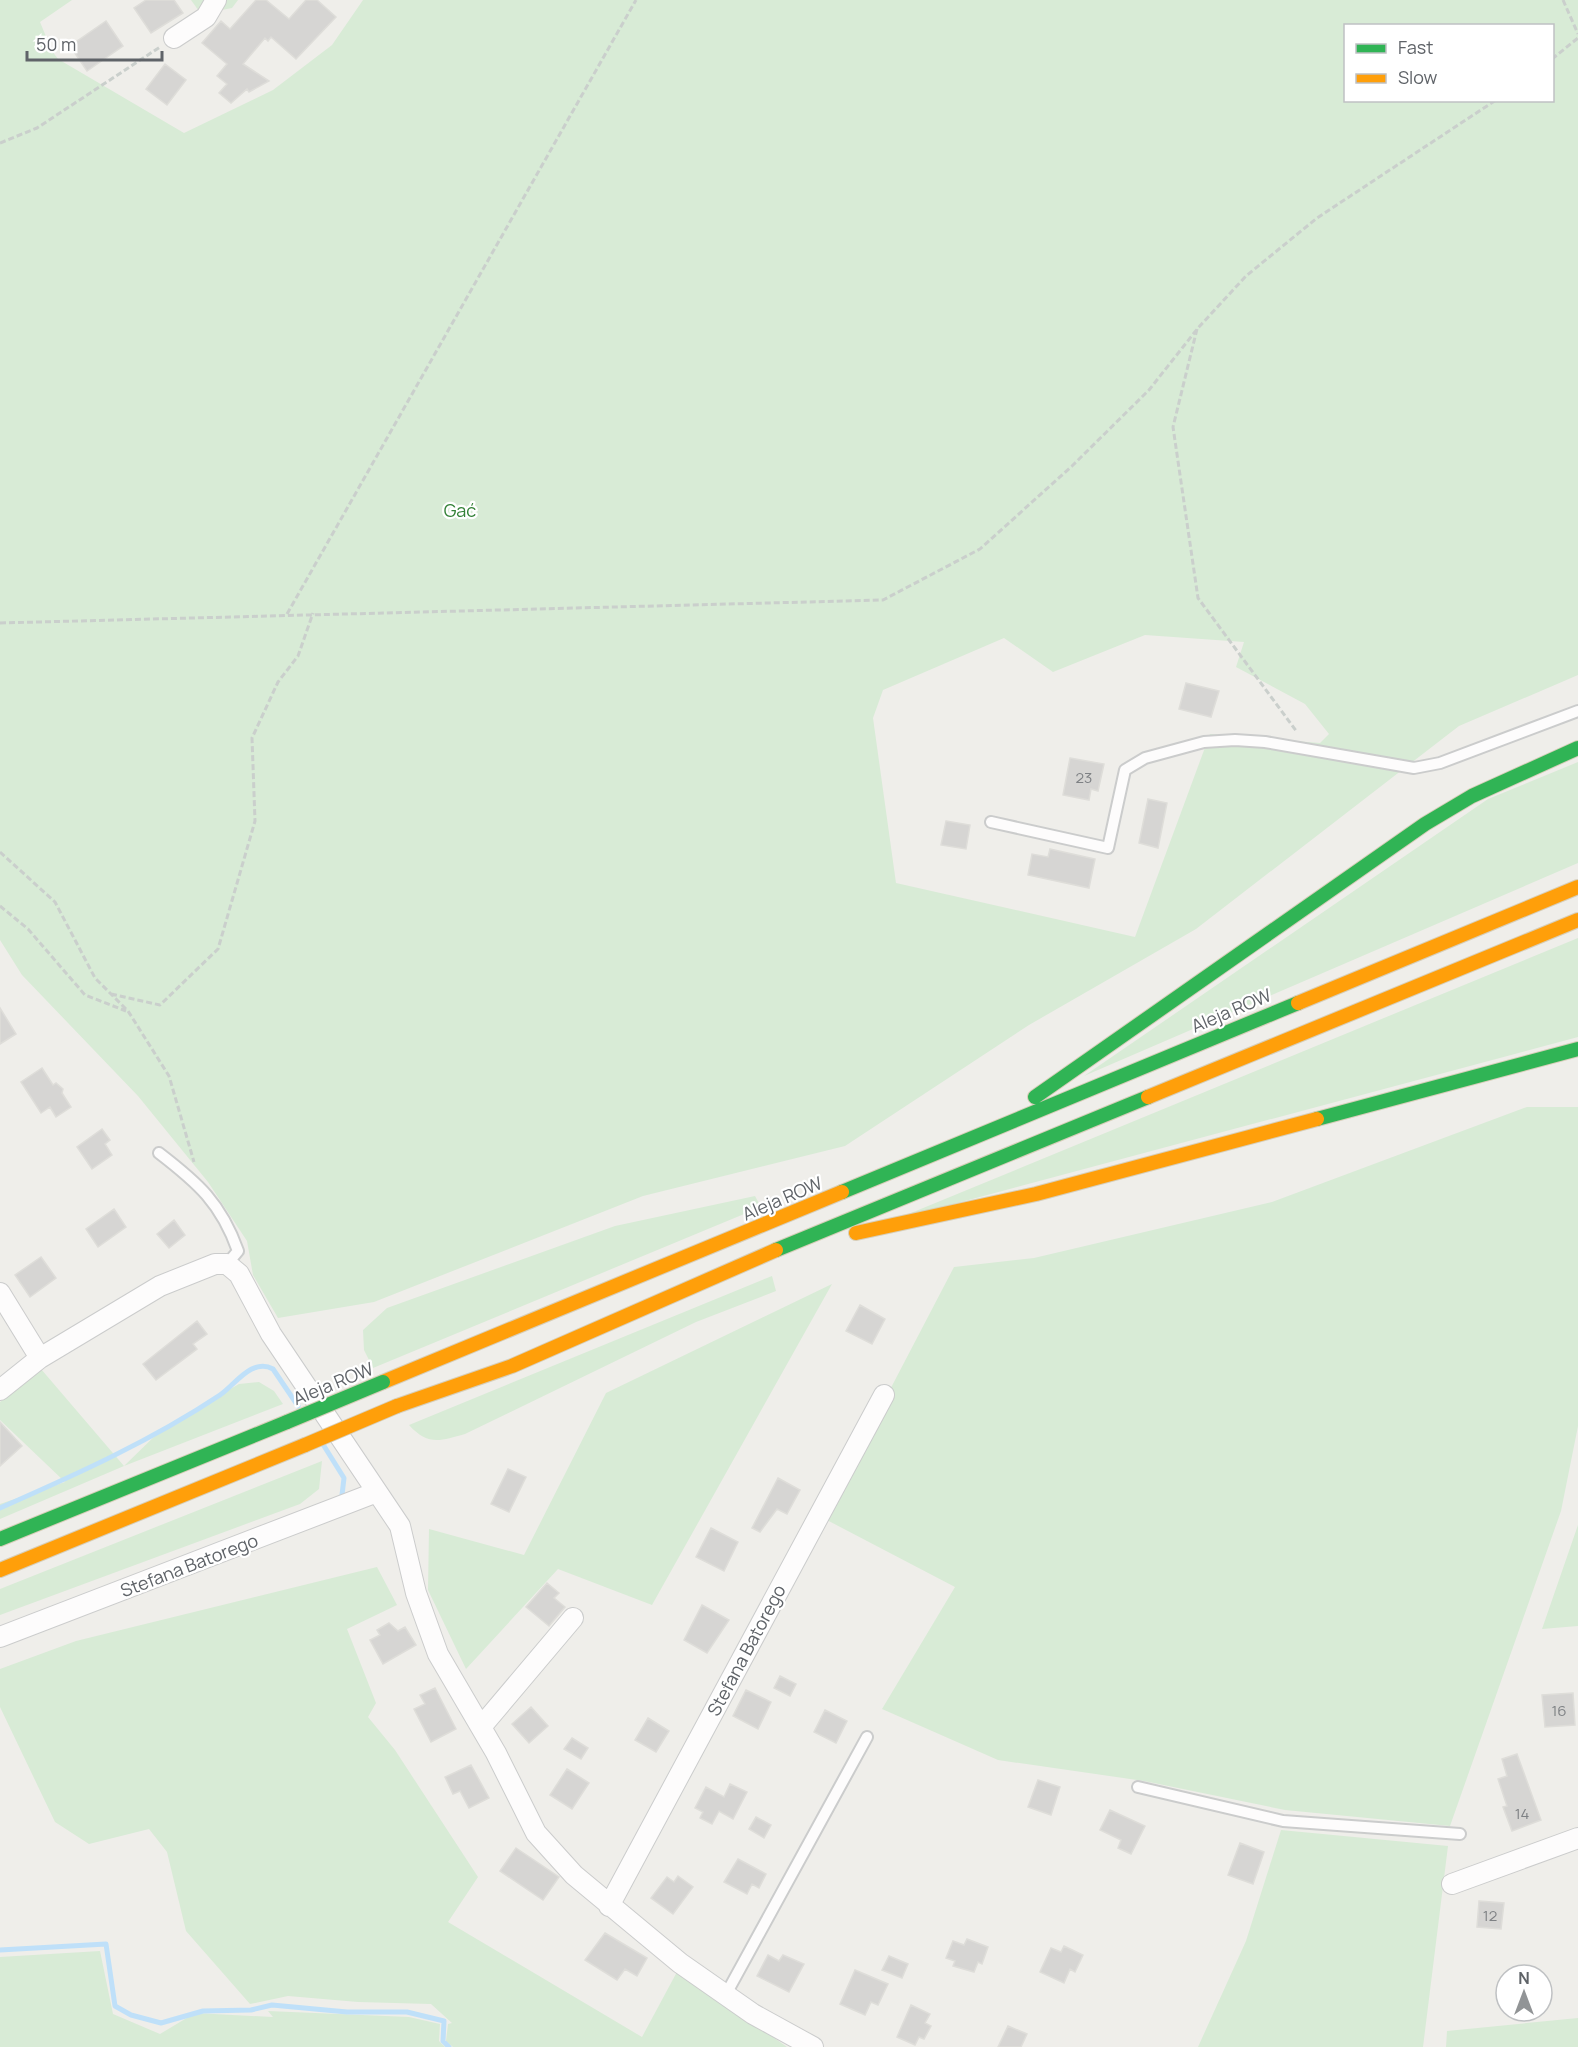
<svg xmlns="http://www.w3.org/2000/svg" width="1578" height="2047" font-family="Manrope,sans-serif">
	<rect width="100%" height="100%" fill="#efeeea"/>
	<!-- green -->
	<path fill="#d8ebd6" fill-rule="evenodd" d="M0,0H72L40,22L52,51L58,59L184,133L273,90L332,45L363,0H1578V675L1459,726L1196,929L1029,1025L845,1146L643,1196L374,1302L278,1318L253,1275L247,1241L208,1182L138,1096L22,975L0,940ZM1346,26H1552V100H1346ZM1145,635L1244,642L1236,667L1305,704L1329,734L1320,743L1210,734L1135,937L896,883L873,718L883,690L1004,638L1053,672Z
		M191,0H238L232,8L201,14Z
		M1578,762V863L1084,1076L1488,799Z
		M1578,938V1037L894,1220Z
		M1527,1107H1578V1426L1561,1511L1450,1826L1285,1810L1144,1781L998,1760L882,1709L955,1587L823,1518L954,1267L1034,1258L1272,1202Z
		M755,1196L761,1207L373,1368L364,1350L363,1330L387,1308L615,1226Z
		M772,1276L776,1291L696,1322L465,1434C440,1441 428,1446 409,1425Z
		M832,1284L652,1605L558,1569L466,1669L428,1590L429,1529L524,1555L606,1393Z
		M41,1369L124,1466L164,1427L239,1384L259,1382L274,1391L283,1404L124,1466L0,1519V1504L65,1482L0,1420V1402Z
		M322,1461L319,1489L300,1504L0,1615V1589Z
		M1578,1525V1626L1542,1629Z
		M377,1567L397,1605L347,1629L376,1703L368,1717L395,1750L478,1877L448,1922L642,2037L678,1970L787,2047H453L446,2041L448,2024L452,2023L431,2004L358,2002L288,1996L250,2004L186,1931L167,1852L149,1829L89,1844L55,1822L0,1707V1669L76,1641Z
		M1281,1830L1448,1846L1423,2047H1198L1246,1941Z
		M100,1951L113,2014L160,2034L195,2013L273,2017L268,2011L409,2017L440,2024L439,2041L445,2047H0V1957Z
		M1578,2018V2047H1446L1447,2031Z"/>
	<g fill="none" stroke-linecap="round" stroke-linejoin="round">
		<!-- stream -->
		<path stroke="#bfe0f9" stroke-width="5" d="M324,1446L344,1478L342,1495
			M0,1508C75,1475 151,1441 220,1395C234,1386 252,1357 273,1369L298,1406
			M0,1950L106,1944L115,2006L131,2015L161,2023L203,2011L251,2010L272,2005L347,2012H407L444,2021L443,2041L449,2047"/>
	</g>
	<!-- building -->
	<path fill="#d6d5d3" stroke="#deddd9" stroke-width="1.5" d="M146,0H174L183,13L151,33L134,8Z
		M256,0H266L289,19L306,0H317L336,17L296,59L271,37L268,41L265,38L243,64L269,81L249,92L247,89L231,103L219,93L227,84L217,76L227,64L202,43L221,21L230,29Z
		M106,21L123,46L87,71L70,46Z
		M165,64L186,80L167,105L146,89Z
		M1186,683L1219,691L1211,717L1179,709Z
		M1070,758L1104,764L1098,791L1091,789L1089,800L1063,795Z
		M1148,799L1167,803L1158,848L1139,843Z
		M946,821L970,825L966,849L941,845Z
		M1050,849L1095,859L1089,888L1028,875L1032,854L1048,857Z
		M0,1008L16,1034L0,1044Z
		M42,1068L53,1085L56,1083L63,1089L62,1093L71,1107L56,1117L50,1107L41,1113L21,1082Z
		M102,1129L110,1140L105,1144L112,1155L92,1169L77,1147Z
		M114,1209L126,1227L98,1247L86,1229Z
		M174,1220L185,1235L169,1248L157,1234Z
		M41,1257L56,1278L30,1297L15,1275Z
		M860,1305L885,1319L872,1344L846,1331Z
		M197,1321L207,1334L193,1344L197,1349L156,1380L143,1364Z
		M0,1422L22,1446L0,1466Z
		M508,1469L526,1477L509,1512L491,1504Z
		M778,1478L800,1490L787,1514L777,1509L760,1532L752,1528Z
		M711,1528L738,1542L724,1571L696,1557Z
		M547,1583L559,1593L554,1598L565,1607L549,1626L526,1607Z
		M702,1605L729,1620L707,1653L684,1640Z
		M389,1623L398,1631L405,1627L416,1645L383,1664L370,1640L380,1635L377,1630Z
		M780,1676L796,1684L790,1696L774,1688Z
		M435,1688L456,1729L431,1742L414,1709L425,1704L420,1695Z
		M746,1690L771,1702L758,1729L733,1716Z
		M1573,1693L1575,1725L1545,1727L1542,1695Z
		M531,1707L548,1726L529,1743L512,1724Z
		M825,1710L847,1721L836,1743L814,1732Z
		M648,1718L669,1731L656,1752L635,1740Z
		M572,1738L588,1748L581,1759L564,1749Z
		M1517,1754L1541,1820L1512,1831L1503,1807L1507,1806L1498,1779L1507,1776L1502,1759Z
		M471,1765L489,1798L469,1808L460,1791L453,1794L445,1777Z
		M567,1769L589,1783L572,1809L550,1795Z
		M1038,1780L1060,1787L1051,1815L1028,1807Z
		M730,1784L747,1792L733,1819L719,1811L712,1824L700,1818L703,1812L695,1808L706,1787L724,1797Z
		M1110,1810L1145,1826L1131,1854L1118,1848L1121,1840L1100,1830Z
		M756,1817L771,1825L764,1838L749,1829Z
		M1240,1843L1264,1852L1253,1884L1228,1875Z
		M516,1848L559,1877L543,1900L500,1871Z
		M738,1859L766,1874L759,1888L752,1884L747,1894L724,1882Z
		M678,1876L693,1887L673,1914L651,1898L667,1877L674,1882Z
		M1479,1901L1504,1903L1501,1929L1477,1927Z
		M605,1933L647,1958L637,1976L625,1969L617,1980L585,1960Z
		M967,1939L988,1947L982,1964L978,1962L974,1972L953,1966L955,1961L946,1958L953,1941L964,1945Z
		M1064,1946L1083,1955L1075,1972L1070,1969L1064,1983L1040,1972L1051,1948L1061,1952Z
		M768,1955L779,1961L783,1955L804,1964L789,1992L757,1976Z
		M889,1956L908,1964L902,1978L882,1970Z
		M855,1970L888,1984L878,2005L871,2002L865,2015L840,2004Z
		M911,2005L930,2014L925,2023L931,2026L924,2039L919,2037L915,2045L897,2037Z
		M1008,2026L1027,2034L1021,2047H998Z"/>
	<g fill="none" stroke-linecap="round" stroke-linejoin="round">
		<defs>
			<path id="lane" d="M991,822L1108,848L1125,770L1145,758L1204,742L1235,740L1265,742L1414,768L1440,763L1578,711
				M159,1153C198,1183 221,1203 238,1251L227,1264
				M1138,1787L1283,1821L1460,1834
				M725,1996L867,1737"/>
			<path id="street" d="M174,38L206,17L216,0
				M0,1293L40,1358
				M0,1390L40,1358L160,1286L215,1264H227L239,1274L271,1334L400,1526L416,1593L438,1654L496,1753L536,1833L574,1875L680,1963L753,2014L813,2047
				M0,1637L377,1492
				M481,1727L573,1618
				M1452,1884L1578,1838
				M609,1906L884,1395"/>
			<path id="fast" d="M1035,1097L1425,824L1472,796L1578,748
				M1317,1119L1578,1049
				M842,1192L1298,1003
				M776,1250L1148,1097
				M0,1539L287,1422"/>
			<path id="slow" d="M1298,1003L1578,887
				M1148,1097L1578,920
				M856,1233L1036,1194L1317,1119
				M383,1382L842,1192
				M397,1406L512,1366L776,1250
				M0,1570L305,1445"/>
		</defs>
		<!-- lane casing -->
		<use href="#lane" stroke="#cbcccc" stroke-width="14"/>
		<!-- street casing -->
		<use href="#street" stroke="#cbcccc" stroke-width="22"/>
		<!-- fast casing -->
		<use href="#fast" stroke="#d7ceb8" stroke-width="16"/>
		<!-- slow casing -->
		<use href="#slow" stroke="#d7ceb8" stroke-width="16"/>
		<!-- path -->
		<path stroke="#cacfcc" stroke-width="3" stroke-dasharray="6 3" stroke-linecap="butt" d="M1563,0L1578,34
			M1552,59L1578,38
			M0,143L37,128L160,47
			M1197,329L1173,427L1198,598L1297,732
			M287,614L636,0
			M0,623L883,600L980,549L1072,466L1149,390L1198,328L1246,276L1317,218L1496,100
			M0,852L55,902L95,978L128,1011L169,1076L194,1162
			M0,906L28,929L85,995L126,1011
			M111,994L160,1005L218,949L255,821L252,738L278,682L298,656L313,613"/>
		<!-- lane -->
		<use href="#lane" stroke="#fdfcfc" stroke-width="10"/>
		<!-- street -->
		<use href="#street" stroke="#fdfcfc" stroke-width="20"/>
		<!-- fast -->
		<use href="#fast" stroke="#30b455" stroke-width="14"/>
		<!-- slow -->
		<use href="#slow" stroke="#ff9f0a" stroke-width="14"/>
		<defs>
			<path id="fast-bridge" d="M287,1422L383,1382"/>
			<path id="slow-bridge" d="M305,1445L397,1406"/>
		</defs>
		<!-- fast-bridge casing -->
		<use href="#fast-bridge" stroke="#d7ceb8" stroke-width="16" stroke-linecap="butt"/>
		<!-- slow-bridge casing -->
		<use href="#slow-bridge" stroke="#d7ceb8" stroke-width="16" stroke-linecap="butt"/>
		<!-- fast-bridge -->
		<use href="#fast-bridge" stroke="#30b455" stroke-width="14"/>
		<!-- slow-bridge -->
		<use href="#slow-bridge" stroke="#ff9f0a" stroke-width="14"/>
	</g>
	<g text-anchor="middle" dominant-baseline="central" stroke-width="4.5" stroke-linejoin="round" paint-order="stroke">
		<!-- number labels -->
		<g font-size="15" fill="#7e8184">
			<text x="1084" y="777">23</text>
			<text x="1559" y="1710">16</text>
			<text x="1522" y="1813">14</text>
			<text x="1490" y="1915">12</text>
		</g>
		<!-- park labels -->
		<g font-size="18" fill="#348238" stroke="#fff">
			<text x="460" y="510">Gać</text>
		</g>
		<!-- street labels -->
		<g font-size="18" fill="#5f6368" stroke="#fff">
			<text transform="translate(1231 1010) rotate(-23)">Aleja ROW</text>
			<text transform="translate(782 1198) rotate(-23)">Aleja ROW</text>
			<text transform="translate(333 1383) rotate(-22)">Aleja ROW</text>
			<text transform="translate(189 1565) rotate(-21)">Stefana Batorego</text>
			<text transform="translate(746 1650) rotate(-62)">Stefana Batorego</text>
		</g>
	</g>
	<!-- legend -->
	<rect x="1344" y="24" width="210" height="78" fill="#ffffff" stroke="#bfc1c3" stroke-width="1.5"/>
	<rect x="1356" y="44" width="30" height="9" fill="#30b455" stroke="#bfc1c3" stroke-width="1.5"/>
	<text x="1398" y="54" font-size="18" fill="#5f6368">Fast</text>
	<rect x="1356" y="74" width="30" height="9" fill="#ff9f0a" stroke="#bfc1c3" stroke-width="1.5"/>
	<text x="1398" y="84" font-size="18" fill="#5f6368">Slow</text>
	<!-- north arrow -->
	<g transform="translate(1524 1993)"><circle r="28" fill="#ffffff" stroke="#bfc1c3" stroke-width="1.5"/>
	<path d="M0-4.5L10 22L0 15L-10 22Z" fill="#919496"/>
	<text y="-9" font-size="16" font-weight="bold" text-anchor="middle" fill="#5f6368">N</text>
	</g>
	<!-- scale -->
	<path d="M27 51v9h135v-9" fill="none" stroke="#5f6368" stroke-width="3"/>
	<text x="36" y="51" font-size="18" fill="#5f6368" stroke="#ffffff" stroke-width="4.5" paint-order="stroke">50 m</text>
</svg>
